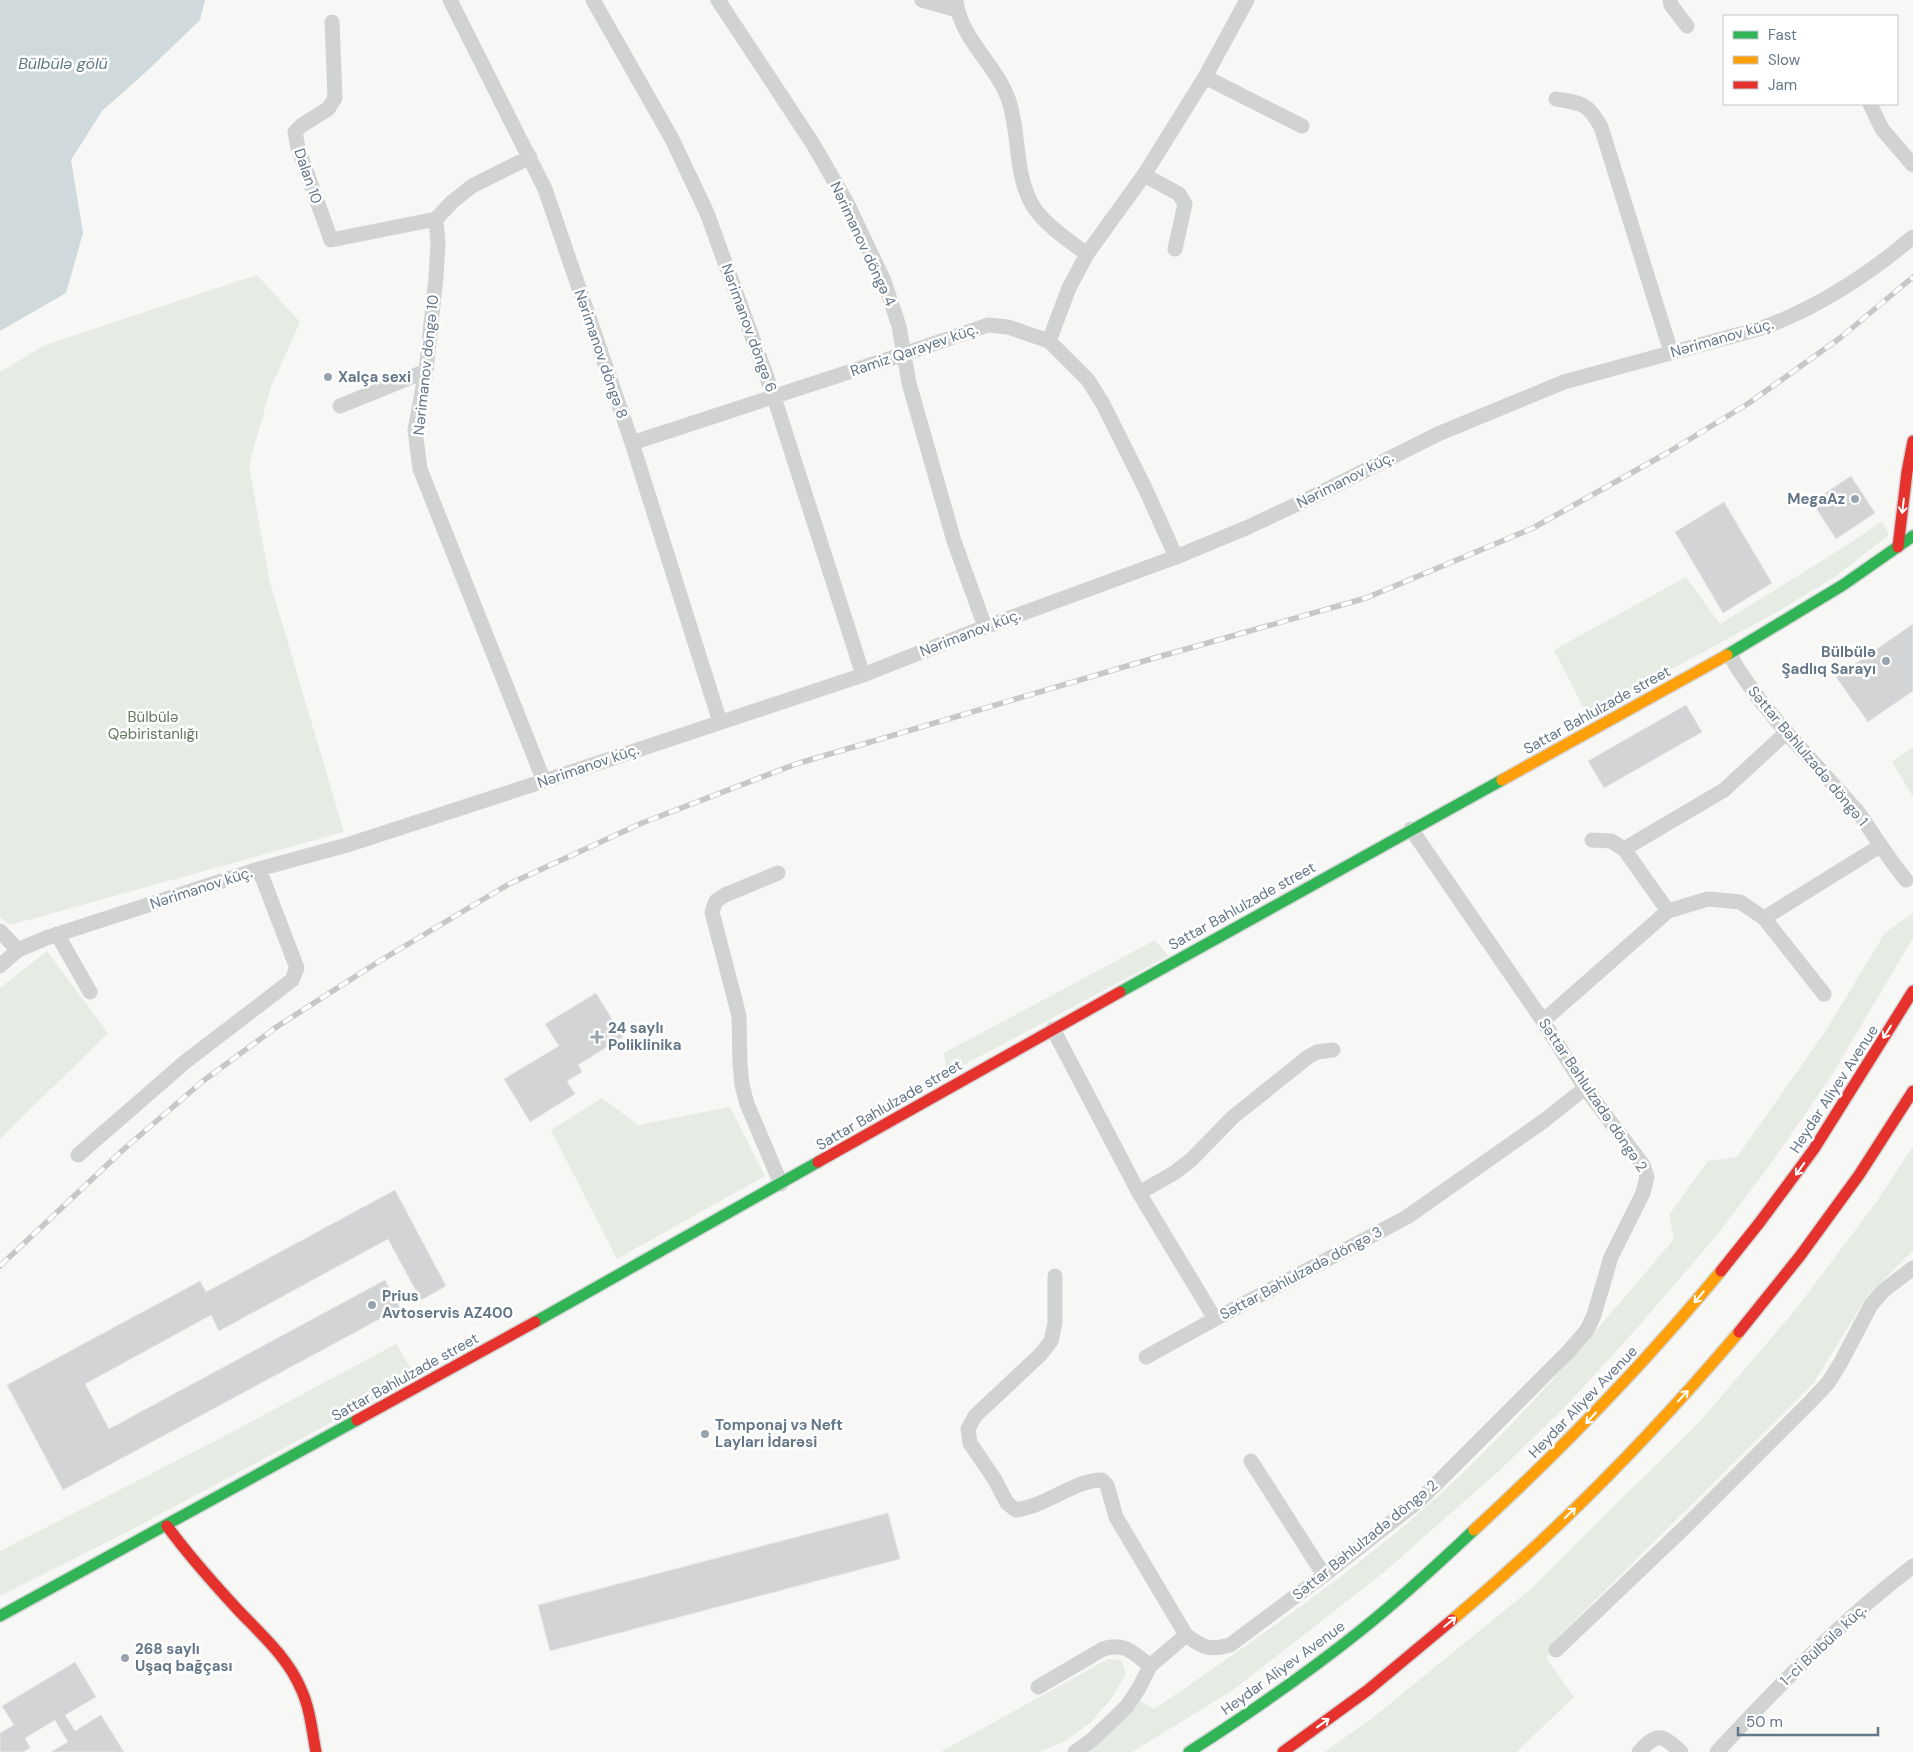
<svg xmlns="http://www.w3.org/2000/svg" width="1913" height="1752" font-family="'DM Sans',sans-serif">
	<rect width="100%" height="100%" fill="#f7f7f6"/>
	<!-- green -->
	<path fill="#e6ebe4" d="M257,275L300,322L271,387L249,465L269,579L344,832L10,925L0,917V372L45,345Z
		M1882,521L1889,535L1836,576L1777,612L1587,715L1554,650L1686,577L1720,624L1847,545Z
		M1913,747V797L1892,762Z
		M1913,913V938L1830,1078L1769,1166L1718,1234L1638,1327L1566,1406L1500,1470L1383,1573L1233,1690L1132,1752H1087L1139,1700L1154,1709C1239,1651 1325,1592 1404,1526C1505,1441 1589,1339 1674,1239L1669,1215L1708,1161L1737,1157L1825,1032L1885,933Z
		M1155,940L1168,956L947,1074L944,1053Z
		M47,951L108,1033L0,1139V988Z
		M602,1098L638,1125L730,1107L765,1176L617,1259L551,1130Z
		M1913,1146V1251L1868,1295L1813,1384L1554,1641L1547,1659L1574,1697L1516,1752H1324L1370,1720L1532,1588L1701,1420L1796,1309L1878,1200Z
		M396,1344L416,1377L127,1532L0,1596V1551L219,1439Z
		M1108,1659L1121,1660L1126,1674L1111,1699L1090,1723L1067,1740L1040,1752H942V1751Z"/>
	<!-- water -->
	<path fill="#d0d9dc" d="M0,0H205L200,20L147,71L102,111L71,160L83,233L66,293L0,331Z"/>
	<!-- building -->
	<path fill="#d3d4d5" stroke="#e6e6e6" d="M1851,476L1875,513L1836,539L1812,502Z
		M1724,502L1772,583L1723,613L1675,532Z
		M1913,624V691L1868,722L1836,677Z
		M1686,705L1702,732L1604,788L1588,761Z
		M596,993L623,1037L578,1065L582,1072L567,1081L575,1094L530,1122L504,1079L559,1046L545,1024Z
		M395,1190L446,1286L421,1300L388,1239L219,1331L211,1315L85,1384L109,1429L385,1280L400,1308L63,1490L7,1385L200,1281L206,1292Z
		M888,1513L900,1559L550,1651L538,1605Z
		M75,1662L96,1697L65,1715L75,1731L101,1715L124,1752H51L68,1742L55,1720L25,1738L30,1748L23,1752H0V1733L14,1725L2,1706Z"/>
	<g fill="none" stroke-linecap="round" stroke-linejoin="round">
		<defs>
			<path id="fast" d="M1727,655L1843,585L1913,536
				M1120,992L1502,780
				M535,1322L818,1162
				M0,1616L357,1420
				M1189,1752C1248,1714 1305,1675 1360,1631C1400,1599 1437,1565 1474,1530"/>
			<path id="slow" d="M1502,780L1727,655
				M1474,1530C1562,1449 1645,1363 1721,1271
				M1452,1620C1556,1533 1652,1435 1739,1332"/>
			<path id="jam" d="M1898,547L1907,472L1913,441
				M818,1162L1120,992
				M1721,1271L1760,1222L1814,1149L1913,991
				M1739,1332L1800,1256L1859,1175L1913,1091
				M357,1420L535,1322
				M167,1526C189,1556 214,1584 239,1611C262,1635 288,1658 301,1689C310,1708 312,1731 316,1752
				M1283,1752L1368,1690L1452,1620"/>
		</defs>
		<!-- fast casing -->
		<use href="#fast" stroke="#d3d5d6" stroke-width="14"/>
		<!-- slow casing -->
		<use href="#slow" stroke="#d3d5d6" stroke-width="14"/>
		<!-- jam casing -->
		<use href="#jam" stroke="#d3d5d6" stroke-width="14"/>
		<!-- street -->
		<path stroke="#d1d2d2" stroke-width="15" d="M450,0L545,189L632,443L720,722
			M593,0L672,139L707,213L774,397L863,675
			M718,0L813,144L847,203L884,281L899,326L909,383L954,541L985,627
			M922,0L957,10
			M956,0C960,39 997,65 1009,101C1020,135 1014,174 1033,206C1044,224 1069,241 1087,254
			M1670,0L1671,5L1687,26
			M332,22L335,98L328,109L302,125L295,132L298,148L331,240L436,219
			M1205,77L1302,126
			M1556,99C1582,103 1588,103 1601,127L1671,352
			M1870,104L1882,129L1913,165
			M530,157L472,186L452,202L436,219L438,243L436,277L426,371L415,430L420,469L544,781
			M1144,175L1179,194L1185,204L1175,249
			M1049,341L1088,380L1103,404L1145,488L1176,557
			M340,406L426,371
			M632,443L904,354L988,325L1008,327L1049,341L1069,288L1087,254L1144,175L1205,77L1247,0
			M1729,654C1763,713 1813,760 1857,811C1866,822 1873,835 1881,846C1889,858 1897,869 1906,880
			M1592,840L1611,841L1624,849L1668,911
			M1624,849L1724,790L1787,732
			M778,873L725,895L716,901L712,912L739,1016L740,1064L742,1085L747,1104L781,1184
			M0,931L18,950
			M57,934L90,992
			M0,966L18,950L46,938L259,869L347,845L544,781L863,675L985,627L1176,557L1246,528L1306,500L1438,434L1564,382L1762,328C1817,308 1869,274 1913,237
			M1824,994L1764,918L1880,846
			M1543,1021L1668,911L1708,899L1740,902L1764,918
			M1053,1029L1139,1193L1215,1319L1407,1217L1545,1120L1585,1088
			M78,1155L185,1062L292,980L297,968L259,869
			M1139,1193L1174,1173L1191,1160L1233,1117L1308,1057L1317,1052L1333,1050
			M1055,1276V1323L1051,1341L1041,1354L975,1416L968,1429L970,1443L995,1480L1007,1503L1016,1510C1047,1506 1074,1480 1102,1480L1107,1485L1116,1517L1186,1635C1203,1647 1208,1651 1230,1645L1324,1575L1421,1499L1569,1351L1587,1330L1594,1315L1611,1257L1643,1193L1647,1177L1643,1165L1585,1088L1543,1021L1411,829
			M1146,1357L1215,1319
			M1251,1461L1324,1575
			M1556,1650L1684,1528L1810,1402L1828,1383L1841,1362L1871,1305L1883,1291L1913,1268
			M1038,1687L1103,1649C1125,1642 1134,1653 1150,1666
			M1075,1752L1093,1739L1127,1706L1139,1688L1150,1666L1186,1635
			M1639,1752C1658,1731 1662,1735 1681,1752
			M1717,1752C1778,1686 1841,1621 1913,1566"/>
		<!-- fast -->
		<use href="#fast" stroke="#30b455" stroke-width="11"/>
		<!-- slow -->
		<use href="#slow" stroke="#ff9f0a" stroke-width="11"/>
		<!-- jam -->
		<use href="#jam" stroke="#e5322d" stroke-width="11"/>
		<defs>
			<path id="rail" d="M0,1266L124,1149L203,1081L278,1026L378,962L509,884L642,823L796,764L1144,661L1366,598L1533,528L1667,453L1749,403L1840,338L1913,277"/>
		</defs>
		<!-- rail casing -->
		<use href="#rail" stroke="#c6c7c9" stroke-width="5.5"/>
		<!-- rail -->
		<use href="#rail" stroke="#fff" stroke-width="4" stroke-dasharray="11" stroke-linecap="butt"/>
	</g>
	<!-- one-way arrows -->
	<defs><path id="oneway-shaft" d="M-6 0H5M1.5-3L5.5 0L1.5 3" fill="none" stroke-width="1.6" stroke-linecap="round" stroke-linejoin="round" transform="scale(1.25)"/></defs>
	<g stroke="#fff">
		<use href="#oneway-shaft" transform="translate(1903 506) rotate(97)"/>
		<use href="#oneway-shaft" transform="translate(1887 1032) rotate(122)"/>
		<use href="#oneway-shaft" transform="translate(1800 1169) rotate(125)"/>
		<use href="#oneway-shaft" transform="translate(1699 1297) rotate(130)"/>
		<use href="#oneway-shaft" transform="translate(1683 1396) rotate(-47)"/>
		<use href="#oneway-shaft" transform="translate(1591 1418) rotate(133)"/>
		<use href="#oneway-shaft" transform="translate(1570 1513) rotate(-45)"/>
		<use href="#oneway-shaft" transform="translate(1450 1622) rotate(-40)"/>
		<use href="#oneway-shaft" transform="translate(1323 1723) rotate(-36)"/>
	</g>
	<!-- markers -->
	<g fill="#97a4af" stroke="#fff" stroke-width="2">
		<circle cx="328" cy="377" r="5"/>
		<circle cx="1855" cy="499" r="5"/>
		<circle cx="1886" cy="661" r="5"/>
		<path d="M594.5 1029.5h5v5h5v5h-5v5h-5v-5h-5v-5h5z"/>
		<circle cx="372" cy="1305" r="5"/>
		<circle cx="705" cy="1434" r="5"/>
		<circle cx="125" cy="1658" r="5"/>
	</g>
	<g text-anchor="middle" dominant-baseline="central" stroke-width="5" stroke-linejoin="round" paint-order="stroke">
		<!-- street labels -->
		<g font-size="15" fill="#647789" stroke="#fff">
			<text transform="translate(308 176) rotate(71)">Dalan 10</text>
			<text transform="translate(863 244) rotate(65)">Nərimanov döngə 4</text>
			<text transform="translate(749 328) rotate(70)">Nərimanov döngə 6</text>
			<text transform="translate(1722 338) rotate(-16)">Nərimanov küç.</text>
			<text transform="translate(914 350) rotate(-19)">Ramiz Qarayev küç.</text>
			<text transform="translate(601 354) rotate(71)">Nərimanov döngə 8</text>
			<text transform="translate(426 365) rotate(-84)">Nərimanov döngə 10</text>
			<text transform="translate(1345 480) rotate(-27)">Nərimanov küç.</text>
			<text transform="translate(970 633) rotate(-21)">Nərimanov küç.</text>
			<text transform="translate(1597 710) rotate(-29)">Sattar Bahlulzade street</text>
			<text transform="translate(1808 756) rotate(50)">Səttar Bəhlulzadə döngə 1</text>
			<text transform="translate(588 766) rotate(-19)">Nərimanov küç.</text>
			<text transform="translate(201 888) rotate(-18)">Nərimanov küç.</text>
			<text transform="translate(1242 906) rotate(-29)">Sattar Bahlulzade street</text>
			<text transform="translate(1834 1089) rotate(-57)">Heydar Aliyev Avenue</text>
			<text transform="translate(1593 1095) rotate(56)">Səttar Bəhlulzadə döngə 2</text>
			<text transform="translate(889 1105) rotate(-30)">Sattar Bahlulzade street</text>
			<text transform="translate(1301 1273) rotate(-28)">Səttar Bəhlulzadə döngə 3</text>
			<text transform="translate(405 1377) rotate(-29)">Sattar Bahlulzade street</text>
			<text transform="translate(1583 1402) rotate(-46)">Heydar Aliyev Avenue</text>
			<text transform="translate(1365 1540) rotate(-39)">Səttar Bəhlulzadə döngə 2</text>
			<text transform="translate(1823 1645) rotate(-43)">1-ci Bülbülə küç.</text>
			<text transform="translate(1283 1668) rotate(-36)">Heydar Aliyev Avenue</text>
		</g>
		<!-- poi labels -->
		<g font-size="15" font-weight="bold" fill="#647789" stroke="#fff" text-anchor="start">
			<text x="338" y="377">Xalça sexi</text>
			<text x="1845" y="499" text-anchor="end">MegaAz</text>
			<text x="1876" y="652" text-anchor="end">Bülbülə<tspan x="1876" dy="17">Şadlıq Sarayı</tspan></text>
			<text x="608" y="1028">24 saylı<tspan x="608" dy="17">Poliklinika</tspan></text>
			<text x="382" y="1296">Prius<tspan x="382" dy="17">Avtoservis AZ400</tspan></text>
			<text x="715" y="1425">Tomponaj vэ Neft<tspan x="715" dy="17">Layları İdarəsi</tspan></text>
			<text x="135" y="1649">268 saylı<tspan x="135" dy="17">Uşaq bağçası</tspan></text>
		</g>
		<!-- park labels -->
		<g font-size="15" fill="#647a5f" stroke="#fff">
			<text x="153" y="717">Bülbülə<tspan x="153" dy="17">Qəbiristanlığı</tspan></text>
		</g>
		<!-- water labels -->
		<g font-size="16" font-style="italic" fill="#5f7985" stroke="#fff">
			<text x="63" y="63">Bülbülə gölü</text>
		</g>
	</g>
	<!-- legend -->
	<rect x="1723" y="15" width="175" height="90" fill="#ffffff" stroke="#c1c9d0"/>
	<rect x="1733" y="31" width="25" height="8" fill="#30b455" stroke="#c1c9d0"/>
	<text x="1768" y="40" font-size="15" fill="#647789">Fast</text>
	<rect x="1733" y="56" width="25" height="8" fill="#ff9f0a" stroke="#c1c9d0"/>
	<text x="1768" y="65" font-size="15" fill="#647789">Slow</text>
	<rect x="1733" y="81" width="25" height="8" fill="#e5322d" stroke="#c1c9d0"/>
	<text x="1768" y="90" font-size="15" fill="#647789">Jam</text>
	<!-- scale -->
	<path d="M1738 1727v8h140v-8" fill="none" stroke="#647789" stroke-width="2.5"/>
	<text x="1746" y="1727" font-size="15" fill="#647789" stroke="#ffffff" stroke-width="4" paint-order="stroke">50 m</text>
</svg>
